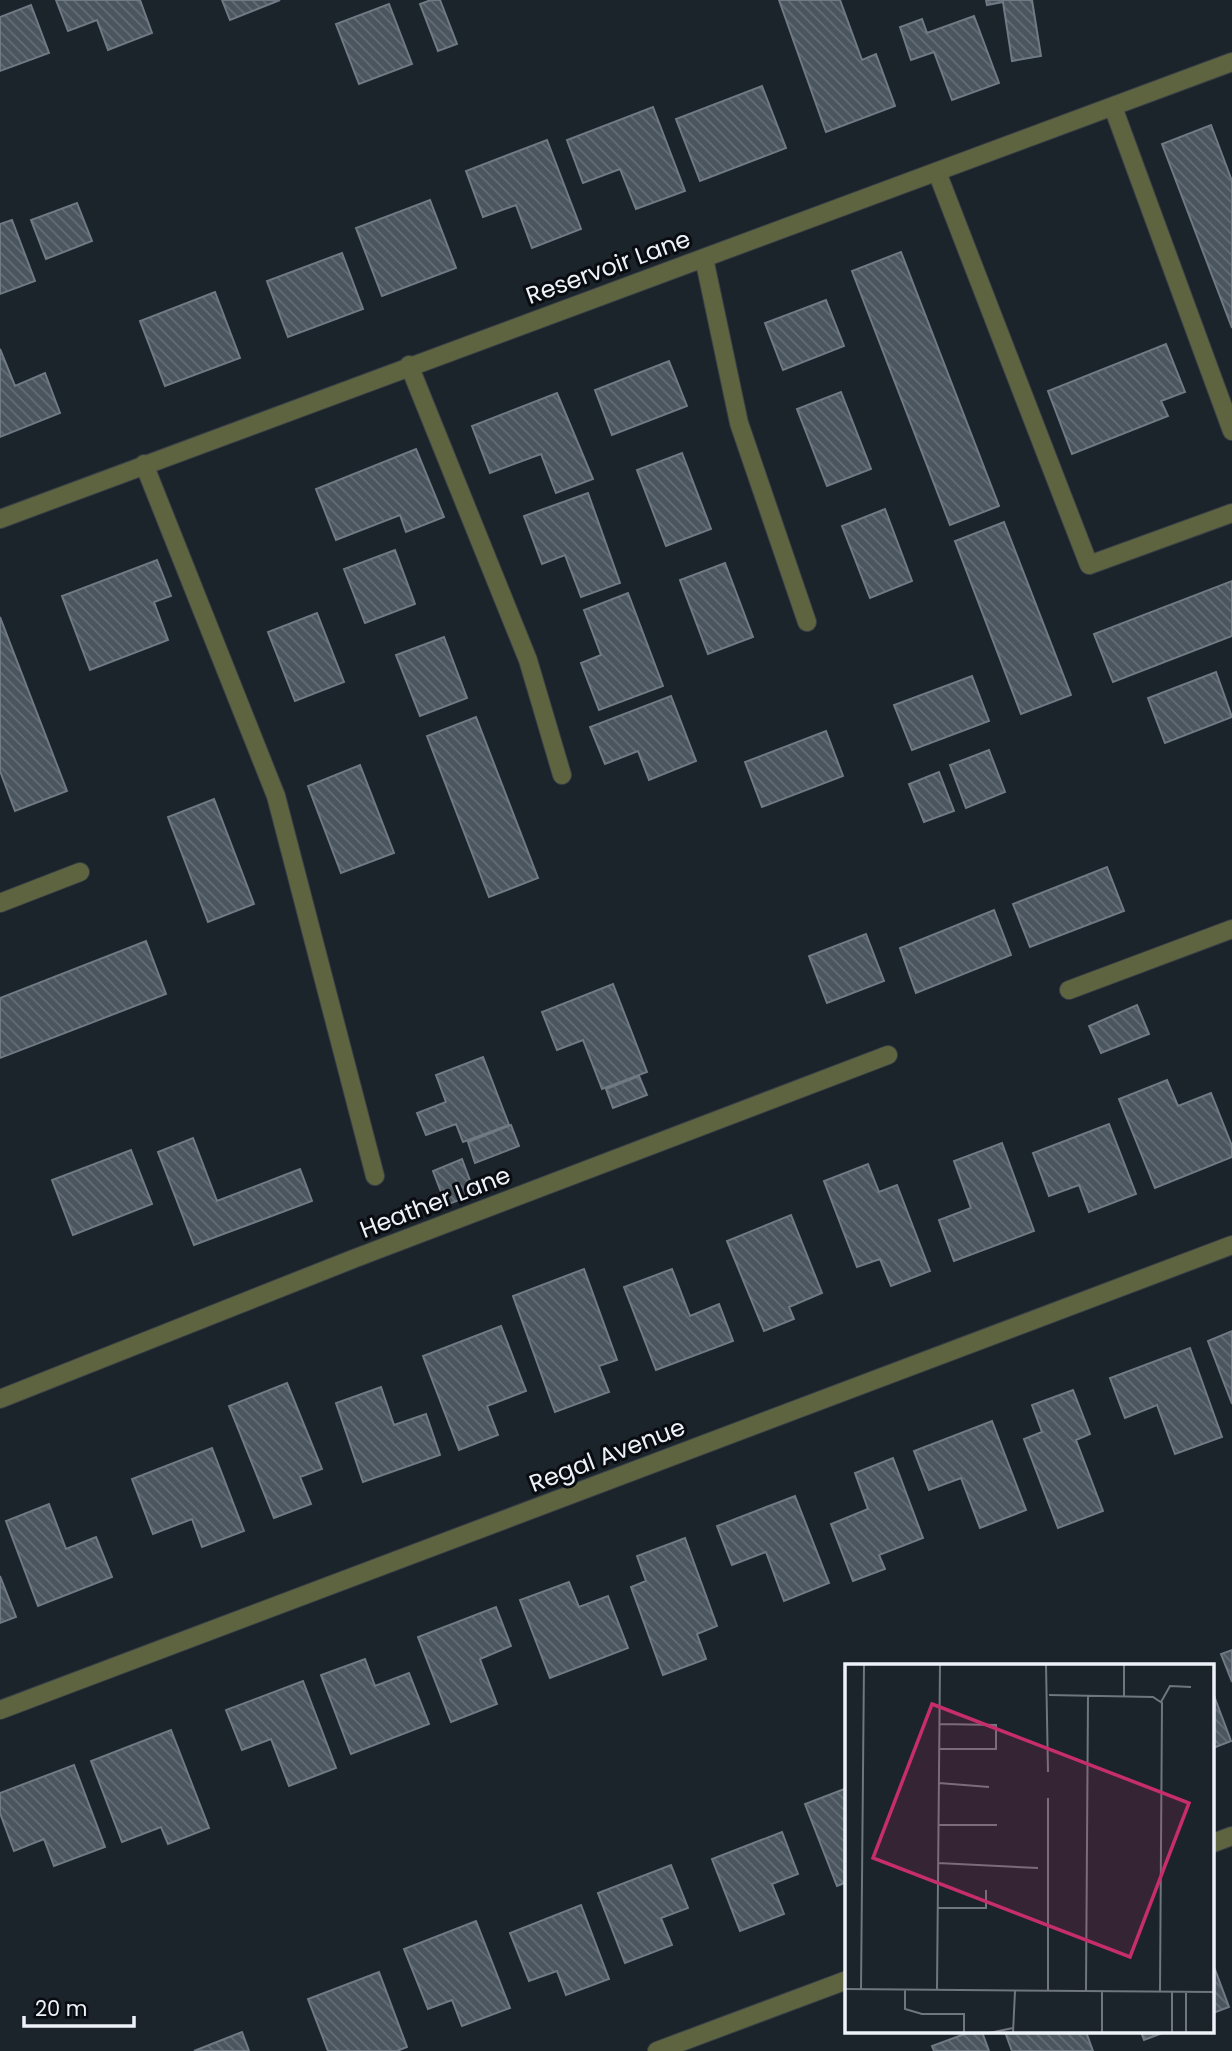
<svg xmlns="http://www.w3.org/2000/svg" width="1232" height="2051" font-family="Poppins,sans-serif">
	<defs>
		<pattern id="building-back-hatch" width="6" height="6" patternUnits="userSpaceOnUse" patternTransform="scale(1.75)"><rect width="6" height="6" fill="#4b555e"/><path d="M-1 5l2 2M0 0l6 6M5-1l2 2" fill="none" stroke="#656e76"/></pattern>
	</defs>
	<rect width="100%" height="100%" fill="#1b232b"/>
	<!-- building -->
	<path fill="url(#building-back-hatch)" stroke="#707a84" stroke-width="2" d="M56,0H140L152,33L108,50L97,20L68,31Z
		M222,0H280L230,20Z
		M431,0H440L457,44L438,51L420,4Z
		M779,0H840L862,60L876,54L895,106L826,132Z
		M986,0H1032L1041,56L1012,61L1003,2L987,5Z
		M389,4L412,64L359,84L336,24Z
		M31,5L49,53L0,71V17Z
		M974,16L999,83L952,100L934,52L911,60L900,27L922,19L927,33Z
		M762,86L786,148L700,181L676,119Z
		M653,107L685,191L636,209L620,169L583,183L567,140Z
		M1211,125L1232,181V328L1162,144Z
		M547,140L581,229L532,248L516,205L483,217L466,171Z
		M430,200L456,268L382,296L356,228Z
		M77,203L92,241L46,259L31,220Z
		M12,220L35,281L0,294V224Z
		M901,252L999,506L950,525L852,271Z
		M342,253L363,309L288,337L267,281Z
		M215,292L240,358L165,386L140,321Z
		M826,300L844,346L783,370L765,323Z
		M1166,344L1185,392L1161,401L1168,416L1072,454L1048,391Z
		M0,349L15,386L45,373L60,413L0,437Z
		M669,361L687,406L612,435L595,390Z
		M841,392L871,469L827,486L797,409Z
		M557,393L593,479L556,493L541,454L490,473L472,426Z
		M416,449L444,517L406,532L400,515L336,540L316,489Z
		M682,453L711,529L666,546L637,470Z
		M588,493L620,583L581,597L565,555L542,564L524,516Z
		M885,509L912,581L870,598L842,526Z
		M1004,522L1071,695L1021,714L955,541Z
		M395,550L415,604L365,623L344,569Z
		M157,560L171,596L154,602L168,640L90,670L62,596Z
		M725,563L753,637L708,654L680,580Z
		M1232,581V636L1113,682L1094,634Z
		M628,593L663,686L599,710L581,663L601,655L584,610Z
		M317,613L344,682L295,701L268,632Z
		M0,617L67,791L15,811L0,771Z
		M444,637L467,698L420,716L396,655Z
		M1216,672L1232,717L1165,743L1148,698Z
		M972,676L989,721L912,750L894,705Z
		M671,696L696,761L649,780L638,751L605,764L590,727Z
		M476,717L538,878L489,897L427,736Z
		M826,731L843,776L762,807L745,762Z
		M989,750L1005,792L966,808L950,765Z
		M360,765L394,853L341,873L308,786Z
		M939,772L954,811L924,822L909,784Z
		M214,799L254,904L208,922L168,817Z
		M1107,867L1124,911L1030,947L1013,904Z
		M994,910L1011,955L916,993L900,948Z
		M866,934L884,981L827,1003L809,956Z
		M146,941L166,994L0,1058V998Z
		M613,984L647,1072L602,1089L583,1040L557,1050L542,1012Z
		M1137,1005L1149,1034L1101,1053L1089,1026Z
		M483,1057L509,1125L463,1142L456,1124L426,1135L417,1113L446,1102L436,1075Z
		M639,1076L647,1095L613,1108L606,1089Z
		M1167,1080L1178,1106L1211,1093L1232,1146V1157L1155,1188L1119,1099Z
		M1109,1124L1136,1194L1089,1212L1079,1185L1049,1196L1033,1153Z
		M511,1125L519,1146L475,1163L468,1142Z
		M193,1138L217,1201L300,1169L312,1201L194,1245L158,1152Z
		M1002,1143L1034,1231L954,1261L939,1220L971,1208L954,1161Z
		M131,1150L152,1204L73,1235L52,1180Z
		M462,1159L475,1194L446,1205L433,1171Z
		M868,1164L879,1192L897,1185L930,1271L891,1286L880,1259L857,1267L824,1181Z
		M791,1215L822,1293L789,1307L794,1319L764,1331L727,1241Z
		M584,1269L617,1360L599,1366L609,1392L555,1412L513,1296Z
		M672,1269L690,1316L719,1304L733,1341L656,1370L624,1287Z
		M501,1326L526,1391L487,1406L498,1435L459,1450L423,1356Z
		M1232,1331V1404L1208,1341Z
		M1190,1348L1222,1437L1175,1454L1157,1405L1125,1418L1110,1378Z
		M287,1383L322,1469L300,1477L311,1504L274,1518L229,1406Z
		M381,1387L394,1425L426,1414L440,1455L363,1482L336,1403Z
		M1073,1390L1090,1434L1076,1440L1103,1511L1058,1528L1024,1439L1042,1432L1032,1405Z
		M992,1421L1026,1510L980,1528L961,1478L929,1490L914,1451Z
		M212,1448L244,1531L202,1547L192,1519L153,1534L132,1479Z
		M893,1458L923,1538L879,1555L885,1569L853,1581L831,1524L868,1509L855,1473Z
		M795,1496L829,1583L784,1601L766,1552L732,1565L717,1526Z
		M49,1504L66,1549L96,1537L112,1577L38,1606L6,1521Z
		M685,1538L717,1626L697,1634L706,1659L663,1675L631,1587L646,1581L637,1556Z
		M0,1576L16,1617L0,1623Z
		M569,1582L579,1607L608,1596L628,1648L550,1678L520,1600Z
		M496,1607L511,1646L480,1659L497,1704L451,1722L418,1637Z
		M1232,1650V1682L1221,1654Z
		M365,1659L375,1686L409,1673L429,1724L351,1754L321,1675Z
		M303,1681L336,1768L289,1786L271,1739L242,1750L226,1710Z
		M1213,1693L1231,1741L1213,1748Z
		M171,1730L209,1828L168,1844L161,1827L122,1842L91,1761Z
		M74,1765L105,1847L54,1866L44,1839L14,1851L0,1813V1793Z
		M847,1788V1882L837,1886L805,1804Z
		M782,1832L798,1874L772,1884L784,1914L740,1931L712,1859Z
		M671,1865L688,1908L661,1918L672,1945L625,1963L598,1893Z
		M581,1905L609,1979L566,1995L557,1971L529,1981L510,1933Z
		M476,1921L510,2008L462,2026L452,2000L428,2009L404,1949Z
		M1213,1964L1229,2007L1213,2013Z
		M379,1972L407,2047L397,2051H328L308,1999Z
		M242,2032L249,2051H194Z
		M970,2032H982L989,2051H934L932,2046Z
		M1005,2032H1086L1093,2051H1012Z
		M1141,2032H1165L1144,2040Z"/>
	<g fill="none" stroke-linecap="round" stroke-linejoin="round">
		<defs>
			<path id="service" d="M1113,107L1232,431
				M937,172L1089,565L1232,513
				M0,903L80,872"/>
			<path id="minor" d="M704,258L739,423L807,622
				M409,365L528,660L562,775
				M144,464L276,796L375,1176
				M0,519L1232,62
				M1069,990L1232,929
				M0,1399L353,1259L888,1055
				M0,1710L1232,1245
				M1213,1843L1232,1836
				M657,2051L847,1980"/>
		</defs>
		<!-- service casing -->
		<use href="#service" stroke="#394048" stroke-width="20"/>
		<!-- minor casing -->
		<use href="#minor" stroke="#394048" stroke-width="20"/>
		<!-- service -->
		<use href="#service" stroke="#5e6340" stroke-width="18"/>
		<!-- minor -->
		<use href="#minor" stroke="#5e6340" stroke-width="18"/>
	</g>
	<g text-anchor="middle" dominant-baseline="central" stroke-width="6" stroke-linejoin="round" paint-order="stroke">
		<!-- street labels -->
		<g font-size="24" fill="#eef3f9" stroke="#090c10">
			<text transform="translate(608 267) rotate(-20)">Reservoir Lane</text>
			<text transform="translate(435 1202) rotate(-21)">Heather Lane</text>
			<text transform="translate(607 1455) rotate(-21)">Regal Avenue</text>
		</g>
	</g>
	<!-- overview -->
	<g transform="translate(845 1664)">
		<rect width="369" height="369" fill="#1b232b"/>
		<path fill="none" stroke="#6f767d" stroke-width="2" d="M201,0L203,108M204,31L308,33L317,39L315,327M279,32V0M316,38L325,22L346,23M94,85H151V61L95,60M94,119L144,123M203,134V327M93,161H152M93,199L193,204M93,244H141V226M0,325L370,328M16,326L19,0M60,326V345L77,350H119V369M92,326L95,0M241,327L243,32M144,369L168,364M168,369L170,327M257,369V327M327,369V327M341,369V328"/>
		<path fill="#c62e6b" fill-opacity="0.15" stroke="#c62e6b" stroke-width="3.5" d="M87,40L344,139L285,293L28,194Z"/>
		<rect width="369" height="369" fill="none" stroke="#eef3f9" stroke-width="3.5"/>
	</g>
	<!-- scale -->
	<path d="M24 2016v10h110v-10" fill="none" stroke="#eef3f9" stroke-width="3.5"/>
	<text x="35" y="2016" font-size="21" fill="#eef3f9" stroke="#090c10" stroke-width="5" paint-order="stroke">20 m</text>
</svg>
